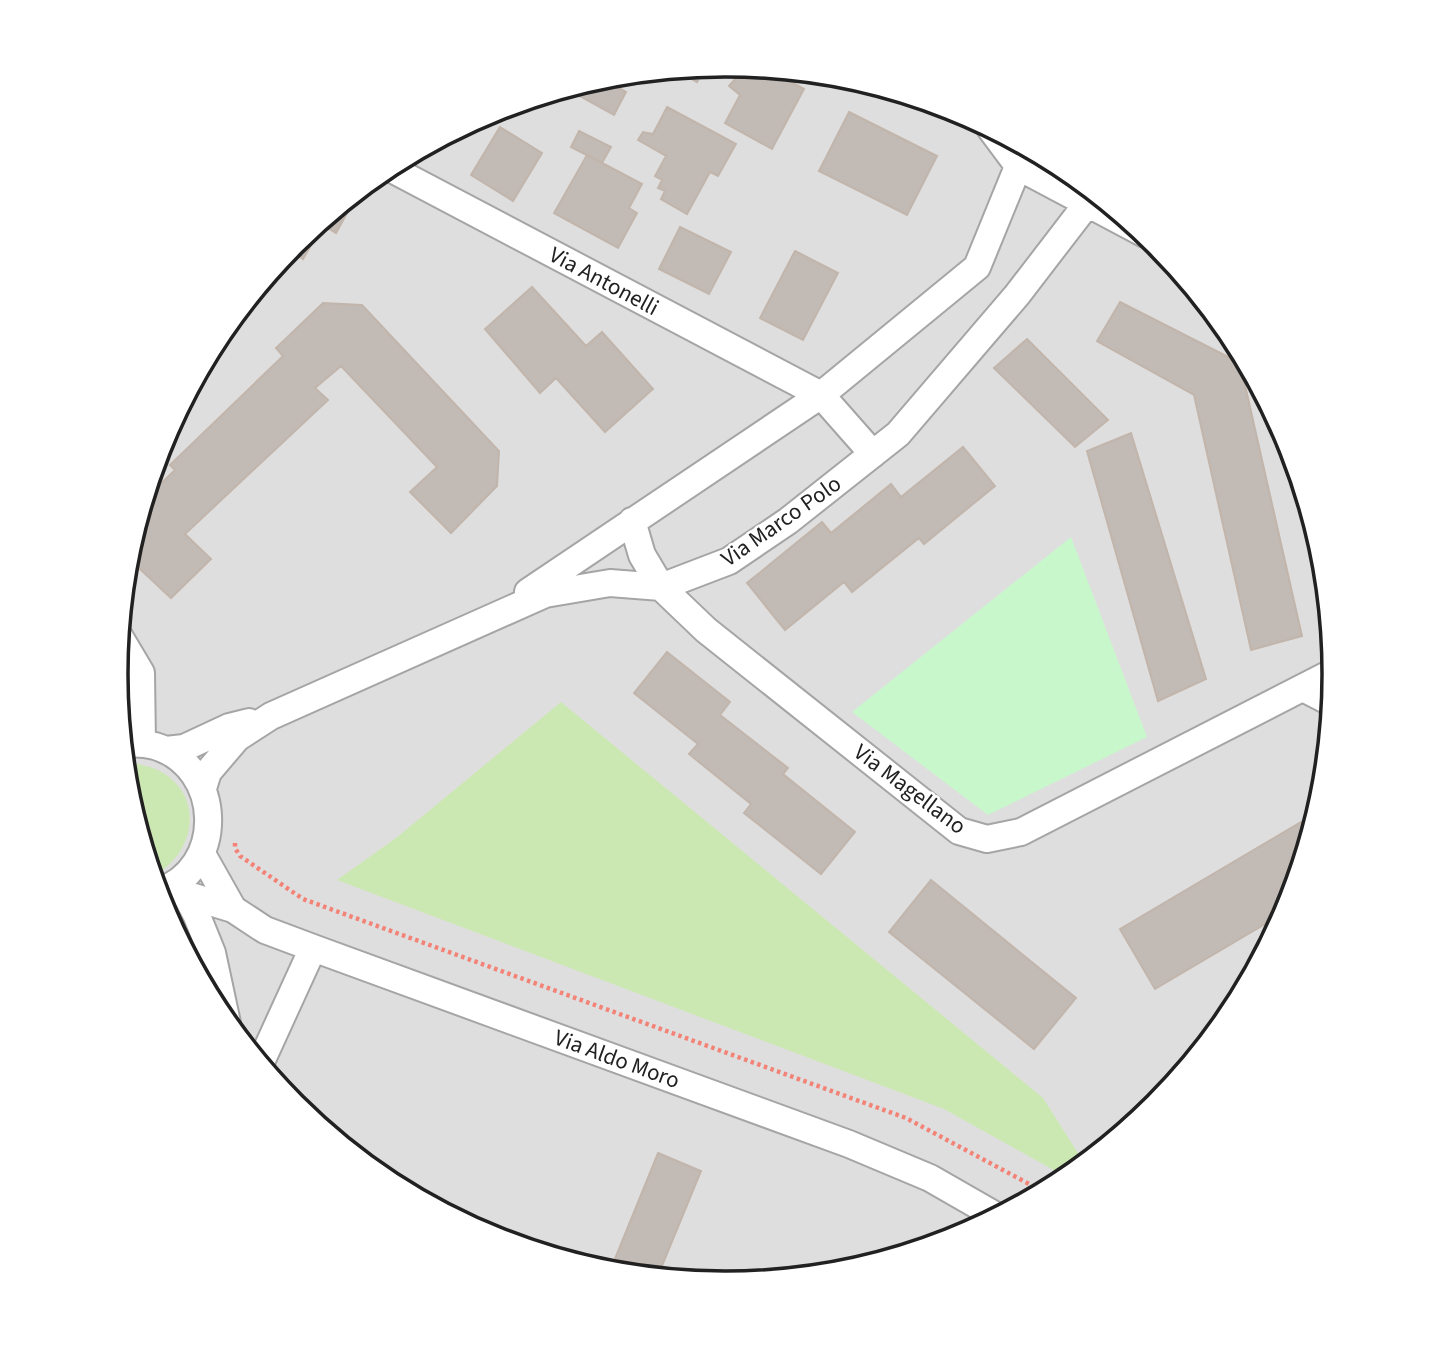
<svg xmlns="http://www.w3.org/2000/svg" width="1451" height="1349" font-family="'Source Sans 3',sans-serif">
	<rect width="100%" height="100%" fill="#f1eee8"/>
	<!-- residential -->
	<path fill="#dfdede" d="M118 675a608 608 0 1 1 1216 0a608 608 0 1 1-1216 0Z"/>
	<!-- grass -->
	<path fill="#cce8b2" d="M561,702L1043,1098L1085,1164L1068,1178L944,1109L337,880L396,838Z
		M133,763C147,766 158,768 169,777C205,805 191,858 152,876L127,793L125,765Z"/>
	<!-- park -->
	<path fill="#c9f7cc" d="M1071,537L1147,737L988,815L852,712Z"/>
	<!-- building -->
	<path fill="#c1bab5" stroke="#c2b5ab" stroke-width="2" d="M705,67L697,82L676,70Z
		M746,67L767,69L804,89L772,149L725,123L740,95L729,86Z
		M601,78L626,92L614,115L567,89Z
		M667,107L736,144L718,176L710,172L687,214L661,199L665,191L658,188L662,180L655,176L666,156L638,140L643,132L653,134Z
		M849,112L937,156L907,215L819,171Z
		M500,127L542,153L513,201L471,175Z
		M579,131L611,147L602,163L571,147Z
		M587,155L642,184L629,208L637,213L618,248L554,213Z
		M347,200L352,204L336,233L323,225L303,259L291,251L275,277L269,274L295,243Z
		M680,227L731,252L709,294L659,269Z
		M795,251L838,273L803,340L760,318Z
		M532,287L586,346L602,332L653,389L605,432L556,378L540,393L485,329Z
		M1120,302L1240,363L1302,636L1251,650L1194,395L1097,341Z
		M323,303L362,305L499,451L497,486L451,533L410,492L437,467L341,366L315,388L328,400L185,534L211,559L171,598L127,557L145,499L175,470L170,465L283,356L276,348Z
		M1027,339L1108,420L1075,447L994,368Z
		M1131,433L1206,679L1158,701L1087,451Z
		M963,447L995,486L924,544L919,538L852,592L844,582L785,630L747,583L822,522L831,533L891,484L901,497Z
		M667,652L730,702L720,715L788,768L783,774L855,832L821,874L744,813L751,804L689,754L698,744L634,693Z
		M1318,812L1287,911L1155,989L1120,929Z
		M931,880L1076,998L1034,1049L889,932Z
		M658,1153L701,1171L657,1278L614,1273L610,1271Z
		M499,1228L610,1271L609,1273L495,1239Z"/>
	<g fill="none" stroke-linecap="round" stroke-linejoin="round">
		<defs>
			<path id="street" d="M990,128L1019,167L1145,234
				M388,167L821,395L873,454
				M632,521L642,555L661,587L706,630L959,831L987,839L1021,832L1335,671
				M528,592L821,395L977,267L1026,147
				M119,636L141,673L142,743
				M1303,688L1332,703
				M123,744C134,743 144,743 155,746C224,767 227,870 157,892
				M166,750L184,748L229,727L249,722
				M203,788L208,772L237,738L271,716L545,594L610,583L661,587L729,561L788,521L898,434L1017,295L1080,213L1084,202
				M202,854L233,909
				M168,889L233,909L265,930L313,948L849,1144L930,1178L998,1217
				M186,895L197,916L212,953L227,1023
				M260,1064L313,948"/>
		</defs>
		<!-- street casing -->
		<use href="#street" stroke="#a5a5a5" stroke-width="30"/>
		<!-- path -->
		<path stroke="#f38377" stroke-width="4.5" stroke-dasharray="3.5 3.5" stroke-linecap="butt" d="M235,843V848L240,856L303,899L906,1118L1044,1192"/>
		<!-- street -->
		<use href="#street" stroke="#fff" stroke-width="26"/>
	</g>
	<g text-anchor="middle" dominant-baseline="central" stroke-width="5" stroke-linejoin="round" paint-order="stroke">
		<!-- street labels -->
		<g font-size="23" fill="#212121" stroke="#fff">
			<text transform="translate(604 281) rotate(28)">Via Antonelli</text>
			<text transform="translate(781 521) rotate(-35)">Via Marco Polo</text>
			<text transform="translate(910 789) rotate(37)">Via Magellano</text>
			<text transform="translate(617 1059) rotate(20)">Via Aldo Moro</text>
		</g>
	</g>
	<!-- crop -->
	<path d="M0 0H1451V1349H0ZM128 674a597 597 0 1 1 1194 0a597 597 0 1 1-1194 0Z" fill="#fff" fill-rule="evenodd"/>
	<path fill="none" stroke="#212121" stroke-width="3.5" d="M128 674a597 597 0 1 1 1194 0a597 597 0 1 1-1194 0Z"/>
</svg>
